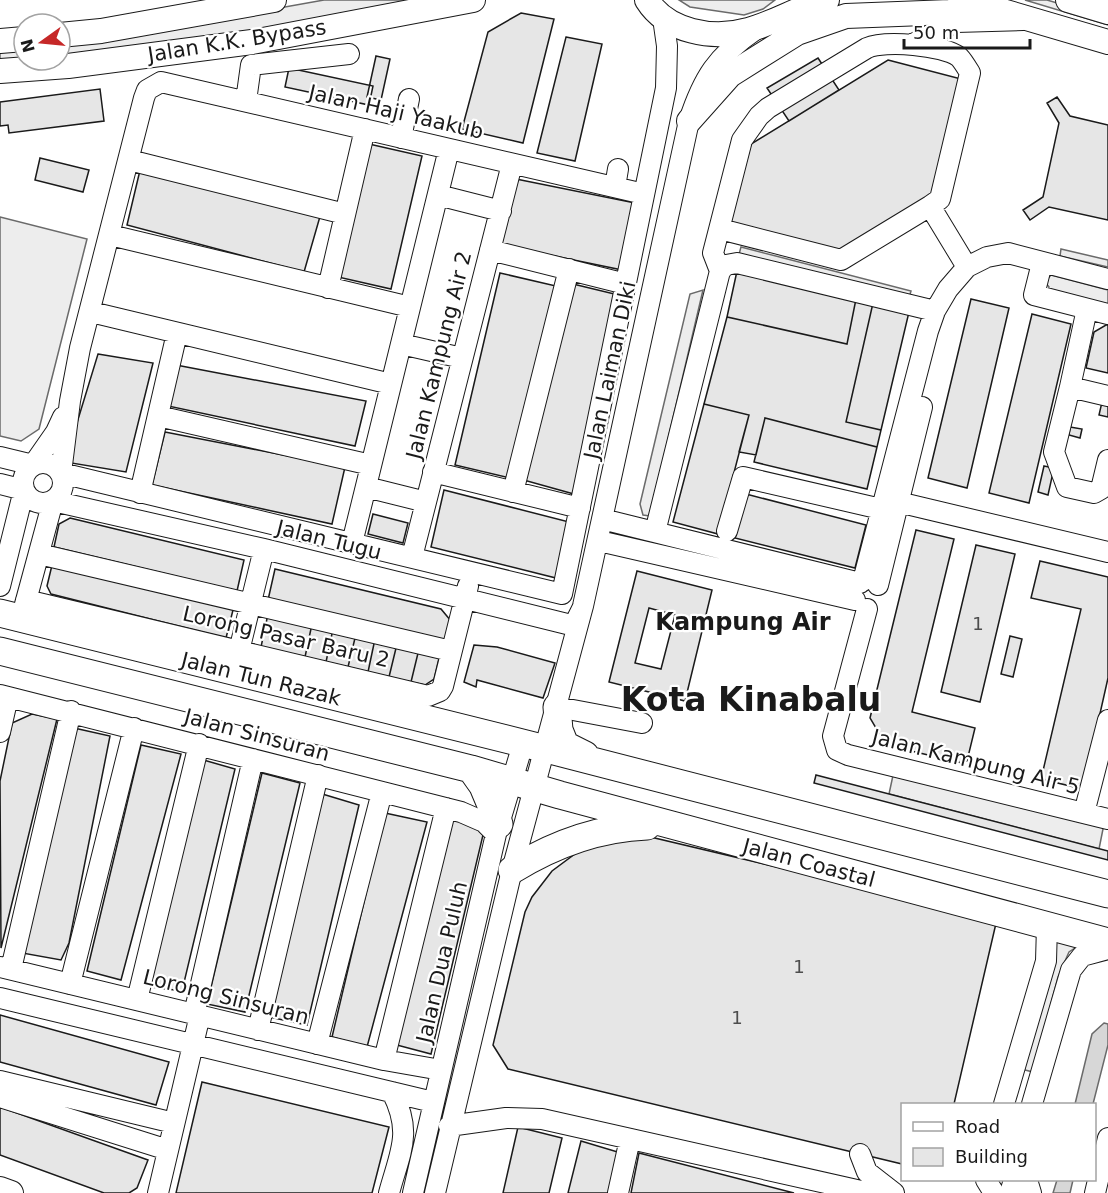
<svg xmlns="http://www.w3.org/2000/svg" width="1108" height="1193" font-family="'DejaVu Sans',sans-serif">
	<rect width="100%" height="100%" fill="#fff"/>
	<!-- built -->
	<path fill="#ededed" stroke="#6a6a6a" stroke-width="1.5" d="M324,0H434L204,40L60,57V45L113,38Z
		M679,0H775L763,9L744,15L690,7Z
		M1025,0H1047L1108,18V25Z
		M24,48V60L0,61V50Z
		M0,217L87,239L39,429L21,441L0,436Z
		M741,247L911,291L908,301L738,258Z
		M1061,249L1108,260V267L1060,256Z
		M1051,275L1108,290V305L1048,291L1049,287L1045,282Z
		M703,290L650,516L643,515L640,504L690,294Z
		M895,766L1105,819L1099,849L889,794Z
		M1053,939L1081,944L1069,952L1058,977L1033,1072L1017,1068Z"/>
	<!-- water -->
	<path fill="#d7d7d7" stroke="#6a6a6a" stroke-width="1.5" d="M1104,1023L1108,1024V1045L1093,1104H1075L1092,1034Z
		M1057,1180H1073L1070,1193H1053Z"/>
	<!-- building -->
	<path fill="#e6e6e6" stroke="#1a1a1a" stroke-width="1.5" fill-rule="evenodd" d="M521,13L554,19L523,143L462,129L488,32Z
		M566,37L602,44L575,161L537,153Z
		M376,56L390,59L381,100L367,97Z
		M818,58L839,90L789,121L767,88Z
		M888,60L965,80L938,191L839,251L730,224L751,144Z
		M289,68L373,86L369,105L285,87Z
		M100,89L104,121L9,133L8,125L0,126V102Z
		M1057,97L1070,116L1108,125V220L1049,207L1030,220L1023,210L1043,197L1059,123L1047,103Z
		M369,144L422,156L391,289L338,277Z
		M40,158L89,170L83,192L35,180Z
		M141,166L321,213L304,272L127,225Z
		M516,179L650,206L632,272L501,245Z
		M737,271L856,299L847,344L727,317Z
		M500,273L556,286L510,478L455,465Z
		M573,284L631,298L581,496L520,479Z
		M856,299L873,303L846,422L881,430L877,447L765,418L756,455L739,452L749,415L704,404L727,317L847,344Z
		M971,299L1009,308L967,488L928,478Z
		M873,303L909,312L881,430L846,422Z
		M1032,314L1071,324L1029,503L989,493Z
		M1106,325H1108V373L1086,368L1094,332Z
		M98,354L153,363L126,472L65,462Z
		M176,365L366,401L355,446L168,406Z
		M1102,402L1108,403V417L1099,415Z
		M704,404L749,415L718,534L673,522Z
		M765,418L877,447L867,489L754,462Z
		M1070,427L1082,429L1080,438L1069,435Z
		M165,432L345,467L332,524L152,485Z
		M1044,466L1054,468L1048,495L1038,492Z
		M444,490L573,523L560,579L431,547Z
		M746,494L866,525L855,568L735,538Z
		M373,514L408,523L403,543L368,534Z
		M70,518L244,560L237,591L54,547L59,524Z
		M916,530L954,539L912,712L975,728L967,761L962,763L886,745L870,718Z
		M976,545L1015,554L980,702L941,692Z
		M53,561L234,606L226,638L51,594L47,586Z
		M1040,561L1108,577V678L1083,789L1045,780L1042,775L1081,609L1031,598Z
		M275,569L441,609L451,621L445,643L268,600Z
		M637,571L712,590L685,701L609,682ZM649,608L675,615L661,669L635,663Z
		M268,614L312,624L305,657L261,647Z
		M312,624L333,629L326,662L305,657Z
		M333,629L356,634L348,667L326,662Z
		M356,634L375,639L368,672L348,667Z
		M1010,636L1022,639L1013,677L1001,674Z
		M375,639L397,644L389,677L368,672Z
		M397,644L419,649L411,682L389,677Z
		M474,645L497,647L555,663L543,698L477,680L476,687L464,682Z
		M419,649L440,654L434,679L425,685L411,682Z
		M32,714L57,719L1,948L0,781L12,723Z
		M74,728L110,736L69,943L61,960L22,953Z
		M141,745L181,754L121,980L87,971Z
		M200,759L235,769L182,991L144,986Z
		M262,773L300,783L245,1012L207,1004Z
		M816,775L1108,851V860L814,783Z
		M319,793L359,805L307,1025L269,1017Z
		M385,813L427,822L367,1047L332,1037Z
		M452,817L476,826L483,835L431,1054L393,1044Z
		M642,835L997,919L954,1104H902V1164L508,1069L493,1045L525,912L532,897L552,871L579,851Z
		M0,1015L169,1062L156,1105L0,1062Z
		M202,1082L389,1127L372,1193H176Z
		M0,1107L148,1160L137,1188L129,1193H104L0,1155Z
		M518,1127L562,1138L549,1193H503Z
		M581,1141L621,1153L612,1193H568Z
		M639,1153L794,1193H631Z"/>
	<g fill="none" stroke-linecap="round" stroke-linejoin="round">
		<defs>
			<path id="minor" d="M913,44L956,22L1023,20
				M246,101L251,65L349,54
				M401,138L409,99
				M129,160L345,214
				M615,187L618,169
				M644,194L161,82L147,90L144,98L80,348L70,401L61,473L562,594L666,88L667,46L663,18
				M438,195L501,211
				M930,206L967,267
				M110,235L410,307
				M490,250L626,284
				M1042,263L1034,295L1108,314
				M720,271L713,253L742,140L759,116L768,108L867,48C885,40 943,45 959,57C963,61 967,68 970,73L940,199L930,206L841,260L720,229
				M720,271L726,265L737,263L935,311
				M328,288L365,129
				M91,312L391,384
				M401,344L462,358
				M1070,387L1087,309
				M1108,396L1070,387L1054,452L1067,487L1094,493L1101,489L1108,460
				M158,416L371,465
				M0,457L33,465L56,432L63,417
				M23 483a20 20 0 1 1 40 0a20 20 0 1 1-40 0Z
				M433,472L580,508
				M0,484L24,490L0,586
				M366,487L426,502
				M513,492L569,269
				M140,493L177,333
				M898,502L1108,552
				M602,519L860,583
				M727,531L743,477L881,509
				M655,532L720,271
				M599,541L855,600
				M352,543L449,149
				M39,554L451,651
				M412,557L512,164
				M863,581L928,331L935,311L948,289L967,267L987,257L1008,253L1108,279
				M878,585L922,407
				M26,600L428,696L440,691L443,686L468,586
				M867,609L833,736L837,750L848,755L1108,819
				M21,619L53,501L264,549L567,624L575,623L582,609
				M239,651L264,549
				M0,695L461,812L484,822L496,834
				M557,707L642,723
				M0,732L8,697
				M1084,813L1108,720
				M0,967L384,1060L441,1070
				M11,969L71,711
				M70,984L134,728
				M0,998L433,1102
				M137,1000L199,744
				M194,1014L253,759
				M258,1030L318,775
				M317,1044L382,792
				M384,1060L446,808
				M0,1081L174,1123
				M0,1097L168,1150
				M1004,1104L1046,961L1047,926
				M1032,1104L1071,970L1082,956L1108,949
				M449,1126L506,1118L542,1119L870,1193
				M860,1154L867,1172L894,1193
				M986,1180L994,1193
				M1027,1180L1031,1193
				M158,1193L200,1015
				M389,1193C400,1152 413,1133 392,1092
				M413,1193L496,834L523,744
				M435,1193L512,870L583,606L689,121C703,78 717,56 755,30
				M618,1193L630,1139
				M1010,1193L1014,1180
				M1095,1193L1108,1138"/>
			<path id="major" d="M647,0C667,32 713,40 748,30C775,23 799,7 827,0
				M1068,0L1108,12
				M966,3L982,5L1108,42
				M60,35L101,31L274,0
				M0,41L24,39
				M0,71L68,66L252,42L473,0
				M689,121L730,75L797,33L846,16L950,12L982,5
				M0,1189L11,1193"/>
			<path id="highway" d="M0,613L546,749L1108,894
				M0,651L471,769L560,795L1108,942
				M557,707L559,730L565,745L585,755
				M471,769L483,786L499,824
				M512,870C554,844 597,828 647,826"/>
		</defs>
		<!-- minor casing -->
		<use href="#minor" stroke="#1a1a1a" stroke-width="22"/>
		<!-- major casing -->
		<use href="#major" stroke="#1a1a1a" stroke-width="26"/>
		<!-- highway casing -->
		<use href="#highway" stroke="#1a1a1a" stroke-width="29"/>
		<!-- minor -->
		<use href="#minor" stroke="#fff" stroke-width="20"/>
		<!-- major -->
		<use href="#major" stroke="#fff" stroke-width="24"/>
		<!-- highway -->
		<use href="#highway" stroke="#fff" stroke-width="27"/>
	</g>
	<g text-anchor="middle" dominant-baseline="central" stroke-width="4.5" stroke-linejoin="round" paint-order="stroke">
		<!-- number labels -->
		<g font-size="18" fill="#4d4d4d">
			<text x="978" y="623">1</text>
			<text x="799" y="966">1</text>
			<text x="737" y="1017">1</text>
		</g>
		<!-- street labels -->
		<g font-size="21" fill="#1a1a1a" stroke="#fff">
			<text transform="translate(237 41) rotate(-9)">Jalan K.K. Bypass</text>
			<text transform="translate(396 112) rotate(13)">Jalan Haji Yaakub</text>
			<text transform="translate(439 355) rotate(-76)">Jalan Kampung Air 2</text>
			<text transform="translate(610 370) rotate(-78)">Jalan Laiman Diki</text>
			<text transform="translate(329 540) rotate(14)">Jalan Tugu</text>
			<text transform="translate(286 637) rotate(13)">Lorong Pasar Baru 2</text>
			<text transform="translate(261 679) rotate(14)">Jalan Tun Razak</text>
			<text transform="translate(257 735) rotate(15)">Jalan Sinsuran</text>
			<text transform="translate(976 762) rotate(14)">Jalan Kampung Air 5</text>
			<text transform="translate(809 863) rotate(15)">Jalan Coastal</text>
			<text transform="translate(442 962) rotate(-77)">Jalan Dua Puluh</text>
			<text transform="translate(226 997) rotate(14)">Lorong Sinsuran</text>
		</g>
		<!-- quarter labels -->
		<g font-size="24" font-weight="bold" fill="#1a1a1a" stroke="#fff">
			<text x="743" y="622">Kampung Air</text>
		</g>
		<!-- town labels -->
		<g font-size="33" font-weight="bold" fill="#1a1a1a" stroke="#fff">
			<text x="751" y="699">Kota Kinabalu</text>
		</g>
	</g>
	<!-- legend -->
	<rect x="901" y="1103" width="195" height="78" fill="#ffffff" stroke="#a3a3a3" stroke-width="1.5"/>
	<rect x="913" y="1122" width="30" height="9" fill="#ffffff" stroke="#a3a3a3" stroke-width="1.5"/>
	<text x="955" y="1133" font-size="18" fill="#1a1a1a">Road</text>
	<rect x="913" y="1148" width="30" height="18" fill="#e6e6e6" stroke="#a3a3a3" stroke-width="1.5"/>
	<text x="955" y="1163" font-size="18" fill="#1a1a1a">Building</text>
	<!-- north arrow -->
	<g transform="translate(42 42) rotate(255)"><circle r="28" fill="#ffffff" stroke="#a3a3a3" stroke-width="1.5"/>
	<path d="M0-4.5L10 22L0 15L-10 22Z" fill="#c62828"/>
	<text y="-9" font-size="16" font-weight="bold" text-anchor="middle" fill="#1a1a1a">N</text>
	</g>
	<!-- scale -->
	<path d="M904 39v9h126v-9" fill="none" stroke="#1a1a1a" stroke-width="3"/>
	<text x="913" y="39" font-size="18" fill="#1a1a1a" stroke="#ffffff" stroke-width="4.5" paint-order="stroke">50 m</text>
</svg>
